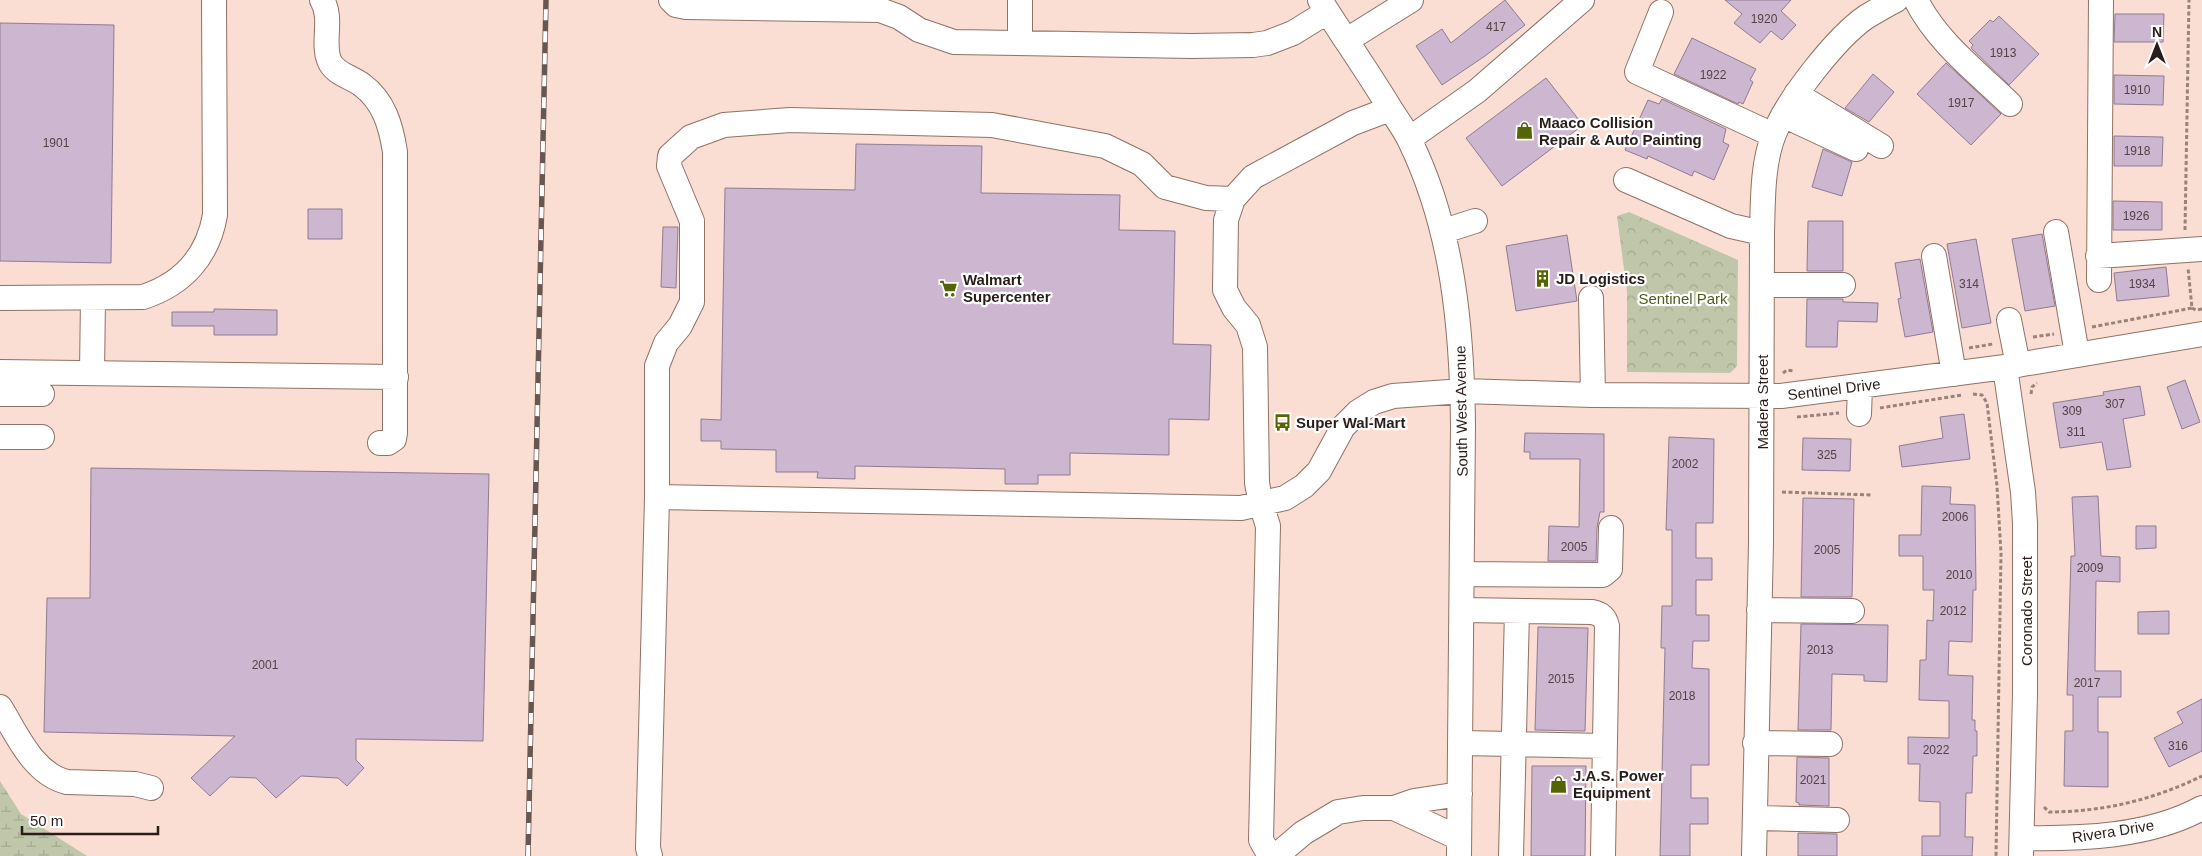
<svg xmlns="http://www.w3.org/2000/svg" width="2202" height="856" font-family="Helvetica,sans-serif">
	<defs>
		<pattern id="wetland-marsh" width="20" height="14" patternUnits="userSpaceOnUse" patternTransform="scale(1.25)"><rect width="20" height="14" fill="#bfc6a9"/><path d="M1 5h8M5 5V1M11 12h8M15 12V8" fill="none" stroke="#a4aa91"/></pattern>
		<pattern id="park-crowns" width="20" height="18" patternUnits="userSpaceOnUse" patternTransform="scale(1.25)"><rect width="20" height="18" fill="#bfc6a9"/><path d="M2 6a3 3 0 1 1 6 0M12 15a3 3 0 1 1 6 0" fill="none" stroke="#a4aa91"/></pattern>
	</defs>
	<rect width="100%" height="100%" fill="#faded3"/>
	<!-- wetland -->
	<path fill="url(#wetland-marsh)" d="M0,781L21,814L87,856H0Z"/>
	<!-- park -->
	<path fill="url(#park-crowns)" d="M1629,212L1738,260L1737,366L1730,373L1627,372V292L1617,216Z"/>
	<!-- building -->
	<path fill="#ccb6d0" stroke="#907b93" d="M1505,0L1525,25L1485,56L1442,85L1416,46L1442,29L1451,43Z
		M1725,0H1791L1781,11L1796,25L1782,40L1771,31L1760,43L1734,23L1742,14Z
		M2115,14H2164L2163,42H2114Z
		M1999,16L2039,54L2009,85L1971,48L1973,45L1969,41L1990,20L1993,22Z
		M0,23L114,25L111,263L0,261Z
		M1692,38L1756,69L1750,80L1753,82L1743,104L1739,102L1738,104L1674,74Z
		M1946,63L2001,114L1971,145L1917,94Z
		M1873,74L1894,92L1869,122L1845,108Z
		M2114,75L2164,76L2163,105L2114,104Z
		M1546,78L1583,125L1502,186L1466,138Z
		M1662,99L1726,129L1723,142L1729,145L1714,180L1694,171L1692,176L1648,156L1647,159L1625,150L1648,100L1659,104Z
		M2114,136L2163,137L2162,166H2114Z
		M856,144L982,146L981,193L1120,195L1119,230L1175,231L1173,344L1211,345L1209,420L1169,419V455L1070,453V475H1038V484H1005V469L855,466V479L817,478L818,472H776V450L721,449V441H701V419L721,420L725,188L855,190Z
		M1823,149L1852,162L1842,196L1812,187Z
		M2113,201L2162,202V230H2113Z
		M308,209H342V239H308Z
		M1808,221H1843V271H1807Z
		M663,227H678L676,288L661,287Z
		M2042,234L2055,306L2025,311L2012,239Z
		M1567,235L1577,301L1516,311L1506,246Z
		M1976,239L1991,323L1962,328L1947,244Z
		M1920,259L1933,332L1905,337L1898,299L1901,298L1895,263Z
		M2166,267L2169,296L2117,301L2114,273Z
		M1807,299H1843V302L1878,303L1877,322L1838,321L1837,347H1806Z
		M214,309L277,310V335H214V326H172V312H214Z
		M2185,380L2200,422L2182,429L2167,387Z
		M2140,386L2145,415L2123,419L2131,467L2107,470L2102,442L2060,448L2053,403L2104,395L2103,392Z
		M1964,414L1970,459L1902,467L1899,446L1943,438L1940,417Z
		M1525,433L1604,434V512H1600L1597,528L1596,561H1548L1549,526L1579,527L1580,459H1530V452H1524Z
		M1669,437L1714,439L1713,523H1696V558H1712V580H1696V615H1709V641H1693L1692,668L1709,669V765H1691V798H1708V824H1690V856H1660L1665,648H1661L1662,606H1672V530H1666Z
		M1803,438L1851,439L1850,471L1802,470Z
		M91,468L489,474L483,741L356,739V760L364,768L347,786L338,778L301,776L276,798L256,778L230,777L210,796L191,778L235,736L44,732L47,598H90Z
		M1922,486L1951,487L1950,504L1975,505L1976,590H1973L1972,642L1949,641L1948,675L1973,676L1972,720H1975V731H1977V756H1973L1972,793H1966L1965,837H1973L1972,856H1922V836H1940V802L1919,801L1920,764H1908V737L1949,738V701L1919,700L1920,660H1926L1927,620L1933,621L1934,590H1923V556H1899V535H1921Z
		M2098,496L2101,556L2120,557V582L2096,581L2095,671H2121V697H2098V732H2108V787L2064,786L2065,731H2073V695H2067L2071,556H2075L2072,497Z
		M1803,498L1854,499L1852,597H1801Z
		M2136,526H2156V548L2136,549Z
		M2169,611V634H2138V612Z
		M1801,624L1888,625L1887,682L1864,681V675L1832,674L1831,730H1798Z
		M1538,627L1588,628L1585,731L1535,730Z
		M2202,699V751L2169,767L2154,738L2183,723L2177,712Z
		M1797,757L1829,758V806L1799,805V803L1796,802Z
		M1532,766H1586L1585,856H1531Z
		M1798,833L1837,834V856H1798Z"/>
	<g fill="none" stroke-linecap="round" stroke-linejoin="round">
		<defs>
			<path id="minor" d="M322,0C333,18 322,42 329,60C334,74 352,77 362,85C384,101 391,126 395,152V433L394,439L388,443H380
				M671,0L676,5L686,7L880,10L899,17L919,30L954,42L1192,46L1253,45L1267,43L1293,33L1327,12
				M1320,0C1342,35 1366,69 1388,105C1395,117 1404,128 1410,141C1453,229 1462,328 1463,425L1459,856
				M1916,0C1937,42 1977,72 2010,104
				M1661,12L1637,72L1773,135
				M1347,40L1411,0
				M1020,43V0
				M1796,94L1881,146
				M1783,115L1856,149
				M1409,139L1477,91L1582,0
				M1626,180L1731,226L1762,233
				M1444,231L1475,221
				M2056,232L2077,354
				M1934,256L1954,374
				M2098,256L2202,249
				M2099,280L2101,0
				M1762,285H1843
				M0,298L143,297C183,284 208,256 215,215L214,0
				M1591,298L1593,395
				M2009,320L2018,365
				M2005,367L2023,492L2025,523V694L2021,856
				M0,372L396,377
				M92,373L93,298
				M0,394H42
				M1859,414L1860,387
				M0,437H42
				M657,497L1241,508L1285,498L1304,486L1319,471L1343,427L1358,412L1374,402L1393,396L1463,391L1593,395L1781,396L2005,367L2202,334
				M1463,574L1603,575L1610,569L1611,528
				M1463,610L1592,612C1601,614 1605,617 1607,626L1603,856
				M1759,610L1852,611
				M0,707C17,734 33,774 67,782L135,784L151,788
				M1461,743L1605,746
				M1755,743L1830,744
				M1394,808L1459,838
				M1755,818L1837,820
				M2022,838C2081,839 2149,837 2202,808
				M650,856L648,848L657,497V366L666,343L680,326L692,302V221L669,166L670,156L691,137L724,125L790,120L992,125L1105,146L1142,164L1165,187L1206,198L1233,199
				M1270,856L1261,840L1268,526L1261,504L1257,483L1255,347L1248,325L1234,308L1225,290L1226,220L1233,199L1253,177L1353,123L1390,109
				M1276,856L1303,833L1338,812L1363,808H1394L1414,801L1460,794
				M1511,856L1517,611
				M1754,856L1761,543L1762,233C1763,201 1762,164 1774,134C1788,99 1836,38 1866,17C1876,11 1886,5 1896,0"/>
		</defs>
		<!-- minor casing -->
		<use href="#minor" stroke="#907165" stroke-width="26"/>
		<!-- path -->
		<path stroke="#98837b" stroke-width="3" stroke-dasharray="4 2.5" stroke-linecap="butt" d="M2185,230L2189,0
			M2192,308L2196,310L2202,309
			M2092,327L2192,308L2188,268
			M2033,337L2054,334
			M1969,348L1993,344
			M1783,373L1787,370L1795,371
			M1973,394L1982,395L1987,403L1997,486L2001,553L1996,856
			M2031,394L2032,387L2037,383
			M1880,408L1962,395
			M1797,417L1839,413
			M1782,492L1872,495
			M2044,807L2049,812H2054C2107,811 2155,799 2202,776"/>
		<!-- minor -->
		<use href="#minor" stroke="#fff" stroke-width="24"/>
		<defs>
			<path id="rail" d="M528,856L546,0"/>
		</defs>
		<!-- rail casing -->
		<use href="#rail" stroke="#685751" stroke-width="5.5"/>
		<!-- rail -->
		<use href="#rail" stroke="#fff" stroke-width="4" stroke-dasharray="11" stroke-linecap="butt"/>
	</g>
	<!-- icons -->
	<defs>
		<symbol id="shop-bare" viewBox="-9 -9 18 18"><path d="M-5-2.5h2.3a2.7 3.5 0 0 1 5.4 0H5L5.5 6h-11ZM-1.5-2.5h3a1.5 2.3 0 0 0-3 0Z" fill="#576406" stroke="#fff" stroke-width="2.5" paint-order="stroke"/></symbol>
		<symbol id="building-bare" viewBox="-9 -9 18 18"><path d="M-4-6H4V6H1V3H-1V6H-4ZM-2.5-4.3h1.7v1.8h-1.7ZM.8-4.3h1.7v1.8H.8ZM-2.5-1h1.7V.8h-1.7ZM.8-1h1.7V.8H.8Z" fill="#576406" stroke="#fff" stroke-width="2.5" paint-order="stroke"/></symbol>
		<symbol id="supermarket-bare" viewBox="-9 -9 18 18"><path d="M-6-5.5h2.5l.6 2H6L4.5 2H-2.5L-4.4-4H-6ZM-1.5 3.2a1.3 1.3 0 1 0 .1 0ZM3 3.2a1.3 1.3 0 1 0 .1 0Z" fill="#576406" stroke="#fff" stroke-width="2.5" paint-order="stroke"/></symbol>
		<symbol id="bus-bare" viewBox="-9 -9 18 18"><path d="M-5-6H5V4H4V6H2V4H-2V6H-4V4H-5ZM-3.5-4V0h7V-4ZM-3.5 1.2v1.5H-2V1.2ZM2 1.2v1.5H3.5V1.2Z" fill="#576406" stroke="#fff" stroke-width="2.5" paint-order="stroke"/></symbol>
	</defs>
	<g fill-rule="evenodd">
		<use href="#shop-bare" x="1512" y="118" width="25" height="25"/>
		<use href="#building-bare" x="1530" y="266" width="25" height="25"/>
		<use href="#supermarket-bare" x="936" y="276" width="25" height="25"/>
		<use href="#bus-bare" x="1270" y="410" width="25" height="25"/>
		<use href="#shop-bare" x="1546" y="772" width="25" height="25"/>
	</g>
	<g text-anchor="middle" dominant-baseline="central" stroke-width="4.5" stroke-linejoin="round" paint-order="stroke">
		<!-- number labels -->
		<g font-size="12" fill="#524347">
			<text x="1764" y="19">1920</text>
			<text x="1496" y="27">417</text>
			<text x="2003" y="53">1913</text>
			<text x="1713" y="75">1922</text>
			<text x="2137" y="90">1910</text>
			<text x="1961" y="103">1917</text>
			<text x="56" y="143">1901</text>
			<text x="2137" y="151">1918</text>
			<text x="2136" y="216">1926</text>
			<text x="1969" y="284">314</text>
			<text x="2142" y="284">1934</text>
			<text x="2115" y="404">307</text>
			<text x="2072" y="411">309</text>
			<text x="2076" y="432">311</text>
			<text x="1827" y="455">325</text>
			<text x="1685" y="464">2002</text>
			<text x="1955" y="517">2006</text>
			<text x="1574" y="547">2005</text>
			<text x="1827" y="550">2005</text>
			<text x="2090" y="568">2009</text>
			<text x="1959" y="575">2010</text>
			<text x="1953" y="611">2012</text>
			<text x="1820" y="650">2013</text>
			<text x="265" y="665">2001</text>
			<text x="1561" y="679">2015</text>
			<text x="2087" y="683">2017</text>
			<text x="1682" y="696">2018</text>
			<text x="2178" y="746">316</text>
			<text x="1936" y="750">2022</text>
			<text x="1813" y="780">2021</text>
		</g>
		<!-- poi labels -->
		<g font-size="15" font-weight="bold" fill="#2a1d19" stroke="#fff" text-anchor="start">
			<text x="1539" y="122">Maaco Collision<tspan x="1539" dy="17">Repair &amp; Auto Painting</tspan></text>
			<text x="1556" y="278">JD Logistics</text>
			<text x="963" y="279">Walmart<tspan x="963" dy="17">Supercenter</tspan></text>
			<text x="1296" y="422">Super Wal-Mart</text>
			<text x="1573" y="775">J.A.S. Power<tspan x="1573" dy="17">Equipment</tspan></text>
		</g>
		<!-- park labels -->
		<g font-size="15" fill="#505b1c" stroke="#fff">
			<text x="1683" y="298">Sentinel Park</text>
		</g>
		<!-- street labels -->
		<g font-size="15" fill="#2a1d19" stroke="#fff">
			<text transform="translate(1834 389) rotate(-7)">Sentinel Drive</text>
			<text transform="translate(1762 402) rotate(-90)">Madera Street</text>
			<text transform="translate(1461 411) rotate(-91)">South West Avenue</text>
			<text transform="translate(2026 611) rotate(-90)">Coronado Street</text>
			<text transform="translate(2113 831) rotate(-9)">Rivera Drive</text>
		</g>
	</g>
	<!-- north arrow -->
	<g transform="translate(2157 45)" stroke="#ffffff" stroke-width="4" paint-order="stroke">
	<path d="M0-4L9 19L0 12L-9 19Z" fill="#2a1d19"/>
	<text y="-8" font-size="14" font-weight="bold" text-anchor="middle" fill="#2a1d19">N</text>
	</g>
	<!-- scale -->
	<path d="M22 826v8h136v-8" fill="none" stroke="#2a1d19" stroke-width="2.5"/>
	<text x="30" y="826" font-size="15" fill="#2a1d19" stroke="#ffffff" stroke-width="4" paint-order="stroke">50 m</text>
</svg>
